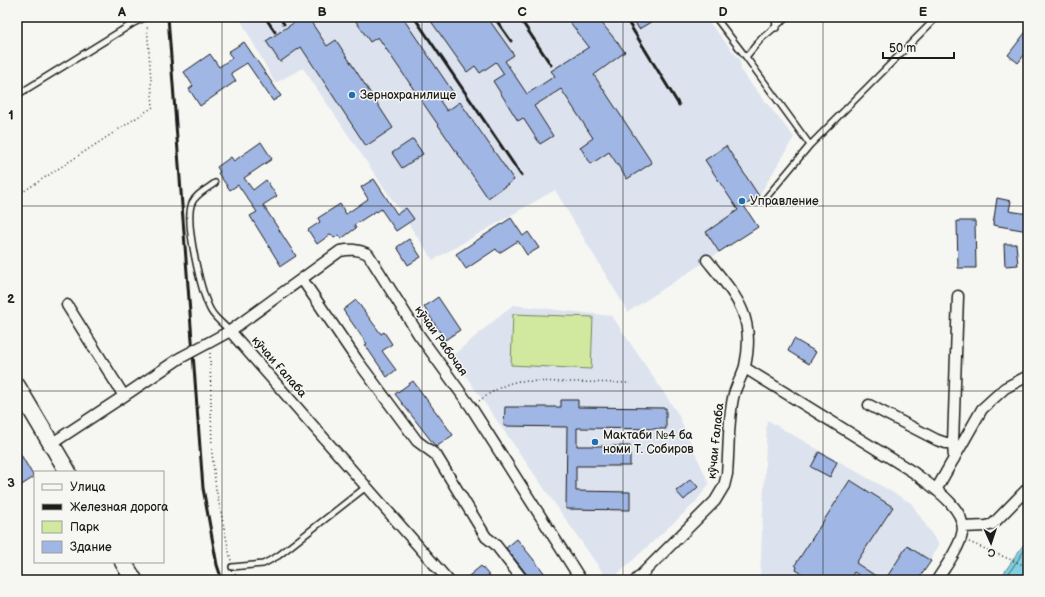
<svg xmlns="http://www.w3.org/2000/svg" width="1045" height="597" font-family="'Balsamiq Sans',sans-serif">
	<rect width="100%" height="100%" fill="#f6f6f2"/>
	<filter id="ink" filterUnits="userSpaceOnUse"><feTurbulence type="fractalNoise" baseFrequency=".025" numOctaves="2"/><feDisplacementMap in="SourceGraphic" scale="8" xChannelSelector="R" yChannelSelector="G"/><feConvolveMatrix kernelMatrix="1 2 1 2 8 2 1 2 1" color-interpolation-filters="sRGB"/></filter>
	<g filter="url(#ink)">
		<!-- built -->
		<path fill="#dce3ee" d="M239,17H705L740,60L741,71L794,137L759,196L744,206L758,227L628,312L555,190L433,260L303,68L275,83Z
			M513,305L612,316L678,414L709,484L694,504L611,580H608L452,356Z
			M767,420L911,503L939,545L918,580H760Z"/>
		<!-- green -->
		<path fill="#d1e99f" stroke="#76825e" d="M513,314L593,317L591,369L511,365Z"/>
		<!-- water -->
		<path fill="#81cfe0" stroke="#598792" d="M1028,535V580H999L1026,541Z"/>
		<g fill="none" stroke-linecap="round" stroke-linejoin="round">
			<!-- shore -->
			<path stroke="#44646a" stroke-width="1" d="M1004,580L1028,545"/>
		</g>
		<!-- building -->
		<path fill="#a0b6e4" stroke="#1c1c1c" d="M291,17H303L306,22L309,19L327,46L336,40L393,128L366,146L301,47L280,62L266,41L295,22Z
			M353,17H402L453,92L440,101L447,111L460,102L514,180L488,198L378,37L370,42Z
			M428,17H487L514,55L505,61L527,94L555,76L551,71L589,47L566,17H597L625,52L594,75L652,163L627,179L609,152L591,164L580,147L593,138L561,89L534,106L553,136L540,144L523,118L518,121L493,81L504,74L496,62L480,73L475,66L467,72Z
			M632,17H659L639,29Z
			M1028,29V50L1018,63L1008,55Z
			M244,42L281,96L273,101L247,63L231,73L236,81L200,106L189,89L193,86L184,72L210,54L219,67L232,58L228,52Z
			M413,139L423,154L402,168L392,153Z
			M261,142L272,159L244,178L253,190L266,180L277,196L263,205L296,256L281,266L250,216L257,212L238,185L230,190L218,173L220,172L217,167L231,157L234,161Z
			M726,146L759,196L744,206L758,227L719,252L706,232L738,210L705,160Z
			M374,179L397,214L406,208L414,219L396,231L381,209L377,212L376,211L354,225L356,228L341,239L339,235L334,238L331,234L317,244L308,230L320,222L318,218L340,204L346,214L368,199L361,187Z
			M997,198L1011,201L1009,211L1028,214V231L993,225Z
			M511,218L523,236L528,232L539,248L527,255L518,241L499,253L496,249L466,269L456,254Z
			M957,221H975L976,268H958Z
			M409,239L421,257L408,265L397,247Z
			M1004,244H1016L1018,265L1005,266Z
			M438,297L460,330L445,340L424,307Z
			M356,300L381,334L384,332L392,344L382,351L396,370L387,377L365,345L367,344L343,310Z
			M794,339L816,352L809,364L788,351Z
			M413,381L453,435L436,447L395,394Z
			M561,400H578V407L666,408V429L577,428V446H630V466H576V491L630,492V510L566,509L567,427L504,426L505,407H561Z
			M17,448L34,477L17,488Z
			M819,452L837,462L830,477L811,467Z
			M691,479L698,487L684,500L676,491Z
			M850,480L893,507L856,563L882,580H866L854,572L849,580H812L796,570L797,567L795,565Z
			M517,539L550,580H529L528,576L506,548Z
			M907,546L931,561L918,580H885Z
			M481,566L493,580H464Z"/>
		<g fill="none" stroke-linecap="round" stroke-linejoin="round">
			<defs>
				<path id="service" d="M715,17L746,57
					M775,17L776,28
					M787,17L761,39L746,57L810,145
					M17,95L132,24L146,17
					M215,183C207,189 196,194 192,203C184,221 201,293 211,311C215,318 224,325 230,331
					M765,199L810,145L937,17
					M232,567L263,564L278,556L366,487"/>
				<path id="minor" d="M302,279L357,360L417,441L436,455L486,537L495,544L523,580
					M67,305L124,396
					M230,331L340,251C351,249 358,249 368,254L419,335L471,407L581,580
					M208,343L230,331L448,580
					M745,368L913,472C930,485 969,510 962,534C959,549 945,567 937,580
					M869,405L937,440L946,443H953
					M51,444L124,396L180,358
					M954,459L953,443L958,296
					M936,490L982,409L1005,388L1028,376
					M963,527L986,526L993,524L1028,488
					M636,580L715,501L724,486L727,474C729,449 728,422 733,398C735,387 742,377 745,366C756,316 736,296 707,260"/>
				<path id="primary" d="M17,386L68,472
					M123,562L134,580"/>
			</defs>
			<!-- service casing -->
			<use href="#service" stroke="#1c1c1c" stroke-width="8"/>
			<!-- minor casing -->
			<use href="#minor" stroke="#1c1c1c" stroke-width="13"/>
			<!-- primary casing -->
			<use href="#primary" stroke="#1c1c1c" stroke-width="19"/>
			<!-- path -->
			<path stroke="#1c1c1c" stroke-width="1.5" stroke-dasharray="1 3" stroke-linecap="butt" d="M18,195L153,107L147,25
				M210,353L212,453L216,489L231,561
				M479,401C492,392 503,384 519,381L630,383
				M969,542L1028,567
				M235,574L237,580"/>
			<!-- service -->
			<use href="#service" stroke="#f6f6f2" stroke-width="5"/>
			<!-- minor -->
			<use href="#minor" stroke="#f6f6f2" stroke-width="10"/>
			<!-- primary -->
			<use href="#primary" stroke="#f6f6f2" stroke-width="16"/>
			<!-- rail -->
			<path stroke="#1c1c1c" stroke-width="3" d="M168,17L203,488L217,565L222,580
				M265,17L275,32
				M279,17L284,24
				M414,17L521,175
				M494,17L511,41
				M519,17L551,65
				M625,17L679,105"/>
			<defs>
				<path id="minor-bridge" d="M180,358L208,343"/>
			</defs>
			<!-- minor-bridge casing -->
			<use href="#minor-bridge" stroke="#1c1c1c" stroke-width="13" stroke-linecap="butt"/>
			<!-- minor-bridge -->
			<use href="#minor-bridge" stroke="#f6f6f2" stroke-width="10"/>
		</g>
	</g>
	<!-- grid -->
	<path fill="none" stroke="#1c1c1c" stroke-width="1" stroke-opacity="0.55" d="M222,17V580M422,17V580M623,17V580M823,17V580M17,206H1028M17,391H1028"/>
	<!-- markers -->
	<g fill="#1f6fb2" stroke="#f6f6f2" stroke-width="1.5">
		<circle cx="352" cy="95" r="4"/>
		<circle cx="742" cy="201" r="4"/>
		<circle cx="595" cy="442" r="4"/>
	</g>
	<g text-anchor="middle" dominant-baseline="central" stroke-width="3" stroke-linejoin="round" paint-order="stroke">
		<!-- poi labels -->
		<g font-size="12" fill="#1c1c1c" stroke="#f6f6f2" text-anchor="start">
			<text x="360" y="95">Зернохранилище</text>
			<text x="750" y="201">Управление</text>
			<text x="603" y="435">Мактаби №4 ба<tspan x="603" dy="14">номи Т. Собиров</tspan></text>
		</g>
		<!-- street labels -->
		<g font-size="12" fill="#1c1c1c" stroke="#f6f6f2">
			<text transform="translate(441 341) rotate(55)">кӯчаи Рабочая</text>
			<text transform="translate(279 367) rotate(49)">кӯчаи Ғалаба</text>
			<text transform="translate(716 441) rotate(-84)">кӯчаи Ғалаба</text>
		</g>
	</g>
	<!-- margin -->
	<rect width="1045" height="597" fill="none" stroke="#f6f6f2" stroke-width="44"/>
	<!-- legend -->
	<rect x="34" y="471" width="130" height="92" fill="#f6f6f2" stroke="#9f9f9c"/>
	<rect x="42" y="484" width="20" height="6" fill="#f6f6f2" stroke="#9f9f9c"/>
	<text x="70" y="491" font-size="12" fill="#1c1c1c">Улица</text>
	<rect x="42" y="504" width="20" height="6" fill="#1c1c1c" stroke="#9f9f9c"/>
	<text x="70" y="511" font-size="12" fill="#1c1c1c">Железная дорога</text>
	<rect x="42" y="521" width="20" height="12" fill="#d1e99f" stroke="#9f9f9c"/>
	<text x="70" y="531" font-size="12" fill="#1c1c1c">Парк</text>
	<rect x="42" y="541" width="20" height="12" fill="#a0b6e4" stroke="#9f9f9c"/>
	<text x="70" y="551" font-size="12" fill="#1c1c1c">Здание</text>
	<!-- north arrow -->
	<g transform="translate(991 543) rotate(177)" stroke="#f6f6f2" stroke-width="3" paint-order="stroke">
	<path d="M0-3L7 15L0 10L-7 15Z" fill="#1c1c1c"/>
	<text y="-6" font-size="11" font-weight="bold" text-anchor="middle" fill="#1c1c1c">С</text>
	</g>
	<!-- scale -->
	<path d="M883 52v6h71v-6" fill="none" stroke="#1c1c1c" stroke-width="2"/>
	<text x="889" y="52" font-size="12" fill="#1c1c1c" stroke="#f6f6f2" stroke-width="3" paint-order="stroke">50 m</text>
	<rect x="22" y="22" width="1001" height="553" fill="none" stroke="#1c1c1c" stroke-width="1.5"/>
	<g font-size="13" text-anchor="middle" font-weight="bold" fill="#1c1c1c">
		<text x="122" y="16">A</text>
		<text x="322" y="16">B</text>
		<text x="522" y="16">C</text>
		<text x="723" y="16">D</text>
		<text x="923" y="16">E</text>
		<text x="11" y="119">1</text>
		<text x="11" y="303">2</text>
		<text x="11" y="487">3</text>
	</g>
</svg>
